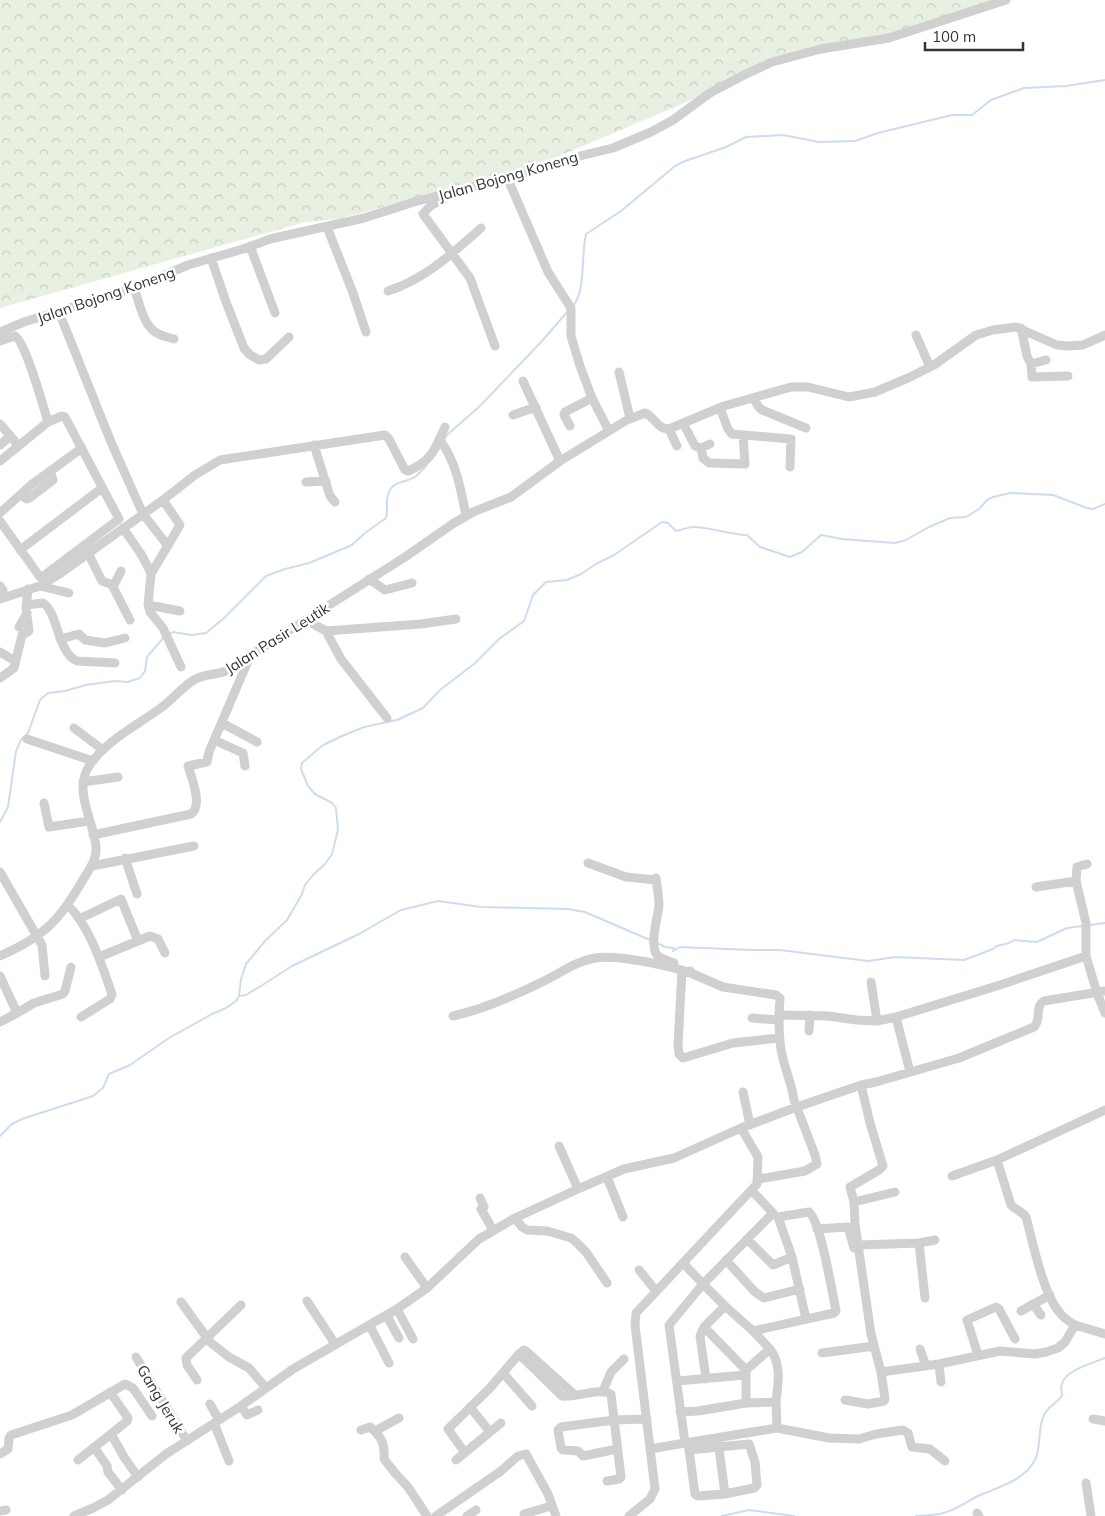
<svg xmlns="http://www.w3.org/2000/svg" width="1105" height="1516" font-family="Mulish,sans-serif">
	<defs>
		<pattern id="forest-crowns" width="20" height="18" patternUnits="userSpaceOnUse" patternTransform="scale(1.25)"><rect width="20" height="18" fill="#e7f0e1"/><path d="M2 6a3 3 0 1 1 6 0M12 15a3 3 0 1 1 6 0" fill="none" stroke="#c7cec2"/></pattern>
	</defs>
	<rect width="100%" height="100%" fill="#fff"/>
	<!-- forest -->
	<path fill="url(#forest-crowns)" d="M0,0H1005L906,33L805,52L531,168L337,219L305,222L0,308Z"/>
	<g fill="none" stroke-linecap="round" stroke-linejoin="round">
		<!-- stream -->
		<path stroke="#cdddef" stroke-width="2" d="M573,306C586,291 581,254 586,234L621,211L675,166L685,161L726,147L746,137L783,135L819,142L855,141L878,133L952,115H972L991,100L1024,88L1066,86L1105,80
			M444,441L446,436L480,406L543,340L568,311
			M168,635L173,632L191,635L206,633L223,619L266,576L285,569L309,563L352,545L365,533L386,518C389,509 384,499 390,490C394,481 408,482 415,477C419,474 423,469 427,465
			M0,822L8,807L16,751L21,740L28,733L40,700L48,693L65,691L86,685L114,681L127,682L140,678L145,671L147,657L164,637
			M1090,925L1105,923
			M657,943L665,947L674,948L673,951L680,947L752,950H780L868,961L895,957L964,960L993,949L997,946L1009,943L1014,940L1037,942L1067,928L1083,926
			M240,996L246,995L261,986L292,966L359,934L401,910L438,901L481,907L568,909L585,912L650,940
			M0,1136L12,1124L22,1119L93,1096L103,1088L109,1074L130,1065L169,1038L212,1014L226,1008L236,1001L239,996L241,979L246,964L265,941L287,920L302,894L305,885L313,875L325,864L332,854L338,830L336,808L332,803L315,794L308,786L301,769L302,763L323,745L342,736L364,727L397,720L423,708L440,690L474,664L499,639L524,621L533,595L546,582L567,580L581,574L596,564L614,555L662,522L668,523L676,531C683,530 689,526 695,527C713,528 728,534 747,535L760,547L790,557L802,552L821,535L842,539L895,543L906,540L929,527L950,518L966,517L979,509L987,500L993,497L1010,493L1053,495L1087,508L1093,509L1105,504
			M722,1516L749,1510L794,1516
			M916,1516C925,1515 934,1516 943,1513C956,1510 966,1502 978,1496C998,1487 1024,1481 1035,1460C1042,1445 1037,1429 1044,1415C1048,1406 1057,1403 1062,1396C1062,1391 1060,1388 1062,1384C1065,1370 1093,1363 1105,1358"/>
		<!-- minor -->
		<path stroke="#d0d0d0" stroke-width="9" d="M507,177L548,272L571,308V336L580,366L592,398L609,431
			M443,200C434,203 429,206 423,214L470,278L495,346
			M327,227L353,293L366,332
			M250,246L275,313
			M211,258L226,302L244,348L249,354L259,360L266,359L289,337
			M134,288C139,301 143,324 155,332C161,336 168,337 174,339
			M388,291C425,279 453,253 481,228
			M59,312L111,442L143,514L168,546
			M1021,328L1027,356L1031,364L1046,360
			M0,332L24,322L134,288L188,265L243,249L270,239L364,218L414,202L540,169L580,156L613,148L651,132L673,120L710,93L744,75L772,62L821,49L889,38L1006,0
			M916,335L930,367
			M0,341L15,336C26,343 43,406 48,422
			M1031,364L1032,377L1068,376
			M619,372L630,418
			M523,381L560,461
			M754,399L758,406L762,410L806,428
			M720,408L728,429L732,434L791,439L790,467
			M513,415L536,407
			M683,423L695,446L701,448L710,444
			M0,424L18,445
			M570,426L564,415L565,412L592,398
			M669,429L677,446
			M439,439C456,460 461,490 466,516
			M0,445L7,439
			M314,445L330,496L335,502
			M701,448L703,458L709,463L745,464L743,435
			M0,461L48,422L62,416L65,417L119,519L42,577H40L0,521
			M306,482L326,481
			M20,495L27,499L31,497L53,480L50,471
			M0,513L31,485L82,448
			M123,528L141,554L148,567L151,574L148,605L150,612L163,628L181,667
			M20,550L102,488
			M88,553L102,581L113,585
			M121,571L113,587L130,620
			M151,574L180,525L163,500
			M369,579L385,590L412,583
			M0,586L3,590
			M40,586L69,593
			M0,599L40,586L58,575L163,500L195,475L220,460L385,435L389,439L405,470L408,471C432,461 435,449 445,427
			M26,605L43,603C58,612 57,652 77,661L115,663
			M148,605L180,611
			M306,620L326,631L421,624L456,619
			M19,627L27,613
			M326,631L341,659L387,718
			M60,639L79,634L85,640L105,643L125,638
			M0,652L15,661
			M0,678L14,668L22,635L29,631L26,608L28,589
			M222,723L257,742
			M74,728L103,750
			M27,739L93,761
			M214,740L243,753L245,766
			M83,782L118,777
			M44,803L49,827L89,821
			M93,835L191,814C203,806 192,779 188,766L207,762L209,752L251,654
			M125,858L137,894
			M588,863L626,877L656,880
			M1087,864L1077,867L1076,881L1086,923V956L1097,993L1105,1013
			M92,866L194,846
			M0,872L42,945L45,976
			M656,878C657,887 659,896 659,905C658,917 649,945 657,955C661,959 669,961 674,963
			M1036,887L1076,881
			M68,905C91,929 101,963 112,994L110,999L81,1017
			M81,918L121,899L138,941
			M0,956C45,936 60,920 84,878C90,868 97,859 96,847C94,821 73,792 89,766C106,740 138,725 162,707C173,699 182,687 194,680C203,674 216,675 226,671C236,668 244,660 252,654L405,557L454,523L473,512L511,497L560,461L627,420L645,413C655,417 657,429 669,429L724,406L791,387H808L849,397L875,392L908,378L934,365L976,335L993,330L1016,327L1057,345L1068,346L1083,345L1105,335
			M99,957L150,936L158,939L165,953
			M682,970L678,1045L679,1054L683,1058L733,1043L779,1038
			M690,971L693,974L723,987L776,995L780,998L779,1015
			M0,976L17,1013L0,1022
			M871,982L877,1021
			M17,1013L34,1003L63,994L65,991L71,967
			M453,1016C485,1009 516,995 546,980C562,972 577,961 595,958C617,954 672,966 693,974
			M896,1017L910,1072
			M752,1018L779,1020
			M809,1031L810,1015
			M861,1085L870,1123L883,1166L879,1170L850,1187L854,1202L855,1224L871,1334L881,1372L939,1364L1000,1351L1035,1354L1046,1352L1058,1348L1065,1342L1075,1325L1105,1334
			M743,1092L750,1125
			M559,1146L578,1189
			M997,1160L1011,1205C1015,1210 1022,1211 1026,1217C1033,1243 1043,1294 1060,1313C1063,1318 1070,1322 1075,1325
			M952,1176L997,1160L1105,1110
			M607,1177L623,1217
			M759,1179L805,1171L817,1164L815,1155L794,1100C792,1084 785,1070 782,1054C779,1042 779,1028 779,1015L828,1016L857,1020L877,1021L896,1017L1000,985L1086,956
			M480,1198L484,1207L481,1209L493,1230
			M854,1202L895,1192
			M515,1218L522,1227L527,1230L547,1231L571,1238L576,1242L586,1252L607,1283
			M817,1229L848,1227L854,1248
			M747,1239L773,1265L792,1257
			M919,1243L935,1240
			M859,1245L919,1243L925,1298
			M405,1257L427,1288
			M726,1260L755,1292L764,1298L800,1289
			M639,1270L656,1291
			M307,1301L335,1344
			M181,1302L210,1342L229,1357L249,1368L266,1388
			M1033,1304L1041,1315
			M725,1306L753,1331L834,1313L836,1311C832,1292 821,1222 809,1212L778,1217L792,1257L806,1319
			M397,1309L413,1339
			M1021,1311L1050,1295
			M387,1316L399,1338
			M370,1326L389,1363
			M770,1349C782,1365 778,1383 776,1402
			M920,1349L926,1366
			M822,1353L874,1346
			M519,1354L524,1350L526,1351L575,1395
			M978,1355L967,1320L996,1307L999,1309L1015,1339
			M136,1357L187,1441
			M939,1364L941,1382
			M746,1370L770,1349L753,1331
			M503,1373L532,1406
			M706,1379L700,1336L704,1327L725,1306L703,1284L773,1213L752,1191
			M197,1380L187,1365L186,1358L241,1305
			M677,1381L745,1375
			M603,1391L611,1372L624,1359
			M110,1392L128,1418L127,1421L111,1434L124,1457L138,1477
			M845,1400L868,1404L884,1401L885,1399L881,1372
			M210,1404L219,1420
			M241,1406L247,1415L258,1410
			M470,1407L490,1432
			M680,1412L698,1411L746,1403
			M1093,1419L1105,1421
			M214,1423L229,1461
			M777,1428L829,1438L859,1439L876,1434L903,1430L908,1433L912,1447L930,1449L945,1461
			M361,1430L370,1427C382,1437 385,1444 384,1459L395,1473L408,1487L427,1516
			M375,1431L399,1418
			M718,1441L725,1494
			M688,1442L695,1494L698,1496L725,1494L754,1488L757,1485L755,1462L749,1444L689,1450
			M685,1443L777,1428L776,1402L746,1403V1370L704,1327
			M94,1447L107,1466L108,1472L122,1490
			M617,1449L583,1456L578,1451L563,1450L561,1448L558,1430L561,1427L614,1420L647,1419
			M650,1449L685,1443L669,1325L703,1284L683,1263
			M465,1453L448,1429L490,1388L519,1354L562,1396C578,1398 597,1387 611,1394L621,1477L619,1479L607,1481
			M0,1454L8,1449L9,1438L11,1435L72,1415L125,1384L133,1388L152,1416
			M78,1460L111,1434
			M456,1460L501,1423
			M1086,1483L1091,1516
			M0,1511L6,1510
			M977,1513L979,1516
			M524,1514L551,1506
			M74,1516L93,1508L108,1500L166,1454L241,1406L293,1369L397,1309L427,1288L479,1239L515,1218L578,1189L624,1169L674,1158L741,1128L794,1108L861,1085L876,1082L959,1058L1034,1027C1042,1019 1034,1007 1044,1001L1105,991
			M436,1516L501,1471L518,1456L526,1454L548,1494L556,1516
			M467,1516L476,1510
			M629,1516L650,1499L655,1489L635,1325L636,1313L757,1184L758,1157L741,1128"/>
	</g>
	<g text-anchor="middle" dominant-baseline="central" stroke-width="5" stroke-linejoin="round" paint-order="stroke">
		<!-- street labels -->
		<g font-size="15" fill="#333" stroke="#fff">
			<text transform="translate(508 176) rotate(-16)">Jalan Bojong Koneng</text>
			<text transform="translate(106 295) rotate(-19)">Jalan Bojong Koneng</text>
			<text transform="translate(277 638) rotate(-32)">Jalan Pasir Leutik</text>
			<text transform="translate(161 1399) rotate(59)">Gang Jeruk</text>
		</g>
	</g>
	<!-- scale -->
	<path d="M925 42v8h98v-8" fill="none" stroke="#333333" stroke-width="2.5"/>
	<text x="932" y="42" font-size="15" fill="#333333" stroke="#ffffff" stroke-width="4" paint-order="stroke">100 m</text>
</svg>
